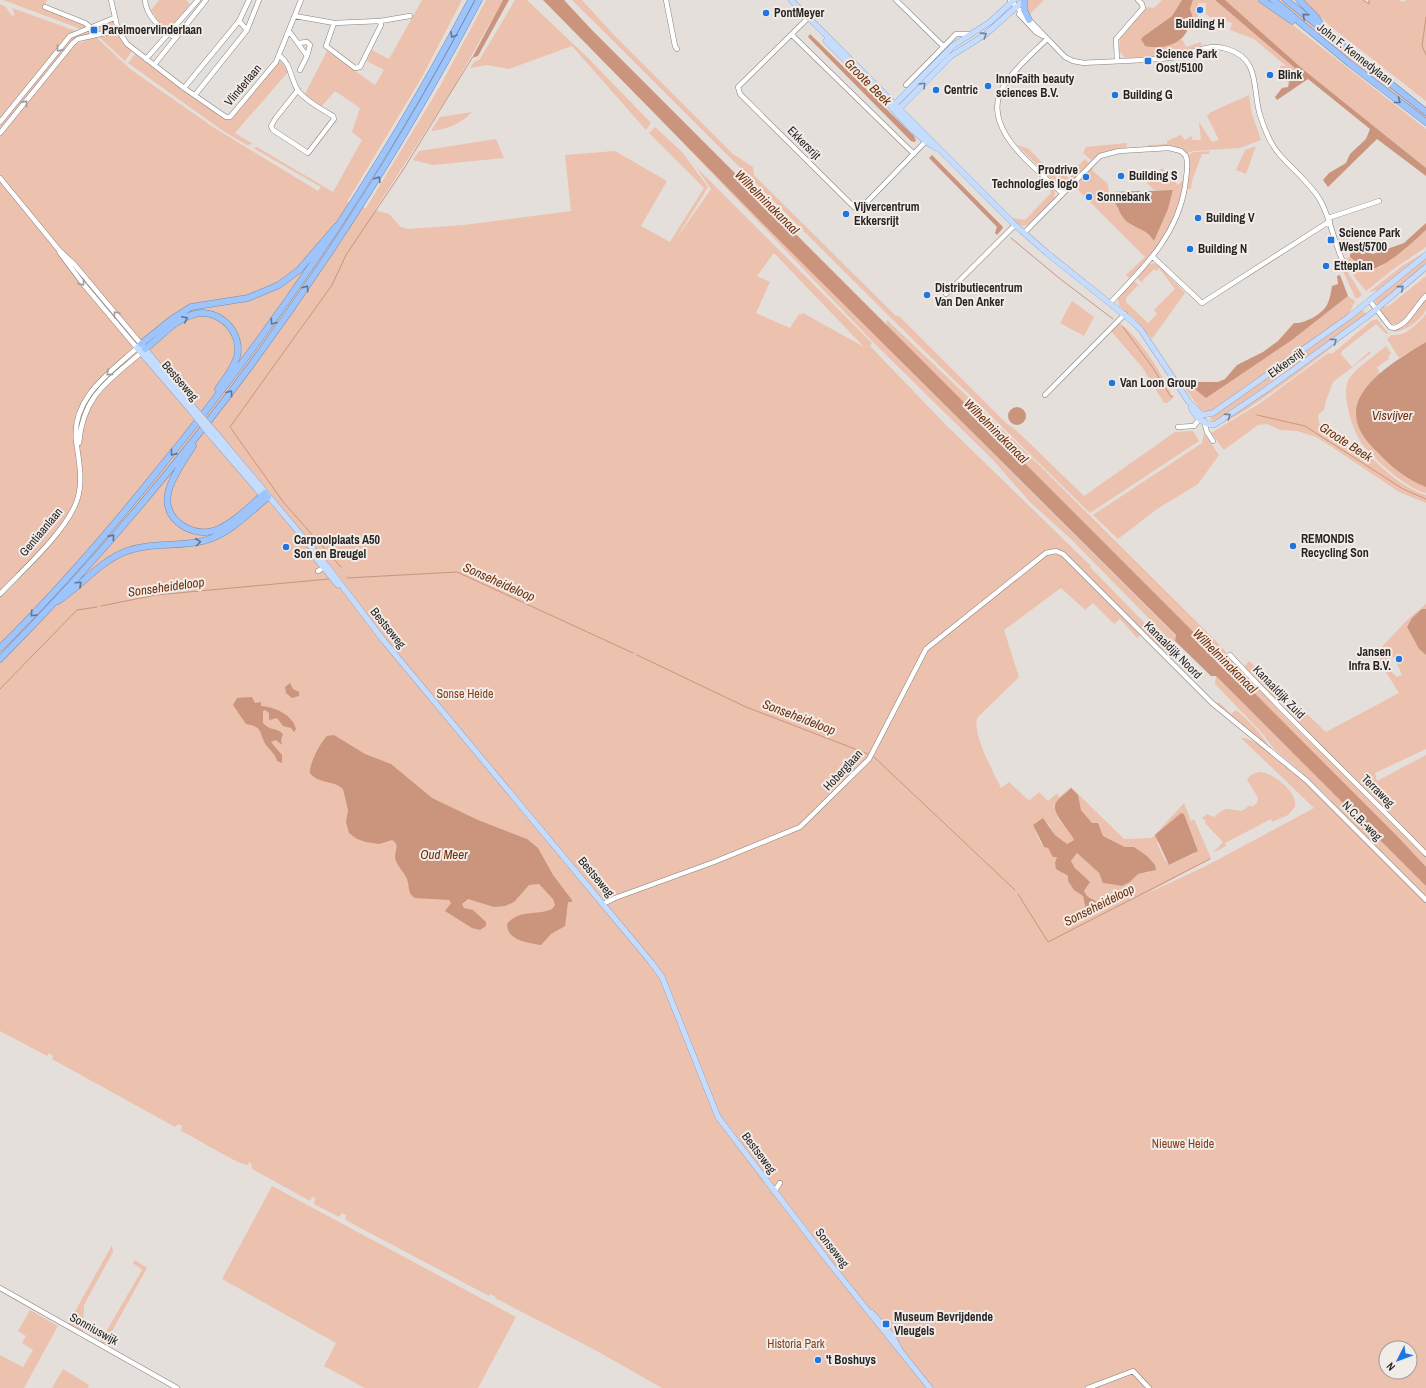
<svg xmlns="http://www.w3.org/2000/svg" width="1426" height="1388" font-family="'Archivo Narrow',sans-serif">
	<rect width="100%" height="100%" fill="#e5dfdc"/>
	<!-- green -->
	<path fill="#ecc1ad" fill-rule="evenodd" d="M3,0H47L44,8L84,21L86,26L81,29Z
		M159,0H186L190,4L168,30L162,26L151,10Z
		M422,0H462L422,77L347,202L366,208L439,88L486,0H503L452,90L375,210L389,214L401,227L408,229L464,225L571,211L565,155L615,151L667,181L641,226L670,242L704,188L649,133L655,127L682,152L708,187L674,242L711,189L696,167L872,343L870,346L946,425L1091,566L1090,567L1163,642L1165,649L1163,651L1109,603L1140,635L1137,638L1120,619L1114,624L1093,603L1085,610L1061,588L1004,630L1019,677L977,718C973,736 993,771 1001,788L1009,782L1027,799L1030,800L1039,792L1048,801L1057,793L1059,797L1071,787L1124,839L1152,838L1184,803L1191,821L1194,819L1211,858L1144,895L1208,865L1314,808L1241,738C1262,737 1310,787 1326,802L1331,800L1305,775L1275,750L1261,732L1215,684L1216,676L1291,751L1303,743L886,326L887,320L1030,456L1214,639L1289,721L1361,791L1285,710L1291,699L1326,732L1399,693L1379,661L1381,658L1378,651L1406,621L1426,604V609L1417,614L1407,627L1419,649L1426,655V749L1375,773L1377,781L1426,755V1388H662L595,1350L495,1298L496,1297L490,1294L489,1296L351,1223L345,1219L346,1215L342,1213L339,1217L314,1204L315,1198L312,1197L310,1201L252,1169L251,1163L249,1162L248,1165C240,1166 193,1136 181,1131L182,1126L178,1124L175,1127L52,1059L53,1056L49,1053L47,1056L0,1031V4L6,7L11,15L15,16L12,8L76,31L71,33V38L89,29L91,34L76,38L74,45L96,37L130,69L213,127L318,191L321,187L253,148L257,147L333,192L362,140L352,132L360,108L335,91L321,107L305,94L327,51L375,85L384,70L367,61L372,50L389,59ZM774,253L865,348H866L803,313L801,315L799,314L790,328L756,313L770,282L757,276ZM1394,657L1402,675L1397,677L1384,665L1386,659ZM1071,788C1078,797 1077,800 1081,809C1084,818 1094,825 1101,830L1103,836L1125,847H1134L1155,865L1150,872L1138,874L1130,882L1122,886L1103,883L1099,873L1077,853L1071,861C1076,871 1084,874 1088,886L1084,890L1086,896L1093,898L1084,901L1083,896L1074,890L1068,881V876L1064,875L1057,857L1040,842L1033,825L1048,823L1055,835L1067,844L1074,840L1072,833L1058,819L1054,806ZM1184,814L1198,850L1193,854L1170,865L1165,860L1157,843ZM1386,1348H1410V1372H1386Z
		M515,0H527L588,58L651,123L646,130L572,46L509,69L487,65L470,68L474,62L480,59Z
		M572,0H582L613,34L733,154L753,167L754,175L773,194L896,316H899L1006,423L1016,430L1084,496L1175,432L1193,431L1199,441L1090,513L890,317Z
		M1027,0H1044L1029,15L1026,12Z
		M1162,0H1182L1172,16L1144,36L1143,44C1152,52 1173,45 1182,39L1186,47L1201,42L1202,45L1175,55L1125,58L1119,51L1120,36L1148,7L1154,8Z
		M1193,0H1215L1296,69V73L1288,84L1287,77H1281L1280,66H1286L1254,39L1230,30L1232,23L1221,19L1220,17H1210L1206,14V3H1198V17L1193,18L1190,9Z
		M1225,0H1257L1294,26L1426,129V168L1305,71Z
		M1278,0H1283L1383,81L1426,114V118L1348,58Z
		M1303,0H1364L1368,3L1369,0H1399L1402,2L1407,0H1426V101L1330,26Z
		M110,20L113,21L114,27L95,33L93,27Z
		M116,34L132,51L125,61L99,37Z
		M135,54L228,120L280,61L282,63L288,72L235,133L253,144L247,145L223,131L128,63Z
		M1249,95L1252,114L1261,140L1240,148L1194,151L1188,153L1174,146L1148,147V145L1167,144V141L1181,135L1185,140L1191,136L1193,140H1201L1199,122L1212,142L1219,140L1207,116L1211,112Z
		M647,105L784,245L1176,636L1175,641H1171L1072,540L1030,502L993,460L873,342Z
		M472,112C460,124 448,129 431,131L440,117Z
		M496,139L504,158L433,165L413,160L419,151Z
		M1127,143L1126,148L1107,151L1091,160L1083,153L1086,147Z
		M1017,145L1029,149L1057,178L1063,173L1071,180L1065,186L1057,185Z
		M1256,146L1246,174L1236,170L1245,150Z
		M1210,151L1209,154H1202L1192,181L1191,189H1188V155L1194,152Z
		M1085,159L1089,163L1073,179L1069,175Z
		M1092,166L1093,171L1108,184L1109,194L1116,203L1117,208L1125,219L1132,226L1144,230L1154,241L1168,209L1173,191L1154,190L1147,183L1162,168L1178,185L1184,179C1179,205 1171,233 1153,254C1146,262 1137,270 1129,278L1126,275L1145,257L1073,185Z
		M1053,188L1055,192L1054,199L1027,225L1022,226L1011,218L1025,220L1051,193L1050,191Z
		M1426,230V247L1395,268L1366,291L1356,279L1344,259L1350,257L1358,264L1379,268Z
		M1422,254L1378,290L1369,292L1402,266Z
		M1426,257V265L1379,304L1376,303L1374,299Z
		M1153,263L1158,265L1185,293L1152,339L1135,319L1119,306L1118,298L1134,281L1140,287L1137,286L1126,298V302L1148,323L1157,314L1154,310L1175,289L1159,268L1156,271L1154,269L1142,281L1144,284L1138,279L1137,277L1148,265Z
		M1342,263L1362,295L1356,299L1341,267Z
		M1426,276V293L1405,318L1397,325C1390,324 1381,316 1381,308L1390,305Z
		M1348,296L1355,301L1348,316L1209,412L1201,410L1184,387L1190,385L1206,397L1292,340Z
		M1426,299C1426,302 1426,307 1426,309C1423,319 1405,331 1395,332V330L1404,326Z
		M1072,301L1094,317L1084,336L1060,323Z
		M1362,309L1367,315L1221,417L1214,421L1210,420L1211,417Z
		M1426,314V342L1399,358L1387,339L1391,335C1406,337 1417,324 1426,314Z
		M1367,318C1337,344 1305,369 1272,392C1256,403 1239,416 1220,424Z
		M1377,319L1388,333L1386,334L1376,324L1342,351L1341,354L1352,367L1369,352L1371,353L1333,382L1326,401L1324,410L1318,415L1319,423L1329,431L1332,430L1337,432V436L1342,439L1347,436L1346,445L1350,448L1356,445L1362,448C1379,466 1402,488 1426,495V503L1399,492L1329,445L1316,437L1297,431L1280,430L1267,424L1258,425L1224,450L1211,433L1259,404L1328,353L1332,354L1371,321Z
		M1120,323C1143,342 1161,372 1173,398L1167,403H1164L1142,367L1111,331Z
		M1386,346L1391,353L1388,357L1389,359L1377,367L1380,374C1370,382 1358,396 1357,410C1355,441 1399,477 1426,487V493C1407,489 1375,460 1363,445C1353,433 1343,399 1347,384C1350,371 1375,356 1386,346Z
		M1204,433L1219,455L1198,484L1157,509L1118,539L1093,515L1202,443Z
		M1249,661L1285,696L1279,701H1275L1244,667Z
		M1219,702L1231,714L1236,710C1245,717 1264,735 1268,746L1217,704Z
		M1259,772C1273,772 1298,792 1295,807L1288,815L1272,822L1271,819L1225,843L1226,846L1213,853L1223,842L1205,823L1206,821L1202,818L1207,814L1214,817C1227,806 1225,809 1242,811L1250,805L1252,807L1257,803L1258,798L1247,779L1251,775Z
		M272,1186L516,1317L478,1388H365L324,1366L336,1343L222,1279Z
		M112,1245L113,1252L84,1305L83,1332L68,1324Z
		M135,1260L147,1268L105,1344L100,1342L142,1270L133,1263Z
		M30,1310L58,1326L24,1388H0V1355L23,1367L33,1350L22,1343L26,1336L18,1331Z
		M63,1369L89,1385L88,1388H52Z"/>
	<!-- water -->
	<path fill="#ca957c" d="M503,0H509L478,56L472,58Z
		M543,0H564L589,27L1398,837L1426,867V886L1216,676H1211L1175,641L1176,635L784,245Z
		M1182,0H1193L1190,9L1193,18H1185V27L1188,28C1183,45 1160,50 1145,46L1141,39L1144,36L1172,16Z
		M1215,0H1225L1305,71L1426,168V176L1377,139L1328,187L1323,180L1329,173L1346,163L1350,154L1366,139L1370,129L1308,79L1277,100L1275,97L1282,88L1288,87L1290,79L1296,73V69Z
		M810,34L914,136L916,141L914,142L911,141L808,37Z
		M932,155L1002,226L1003,228L997,235L995,233L997,227L929,158Z
		M1173,190L1168,209L1154,241C1151,237 1147,232 1142,230C1136,227 1131,225 1126,221C1118,213 1117,202 1109,194L1111,192L1139,191L1144,194L1148,191Z
		M1426,223V230C1415,240 1383,271 1368,269C1361,267 1355,261 1350,257V254L1359,250L1373,254L1404,243Z
		M1340,275L1348,296L1292,340L1206,398L1190,385V382H1218L1225,379L1237,365L1263,352L1278,341L1294,323C1305,324 1322,314 1327,305C1330,299 1331,292 1332,286L1338,284L1337,276Z
		M1426,342V487C1407,480 1390,466 1376,451C1367,442 1356,429 1356,414C1355,383 1403,356 1426,342Z
		M1008 416a9 9 0 1 1 18 0a9 9 0 1 1-18 0Z
		M1422,609H1426V655L1419,649L1407,627L1412,618Z
		M290,683L293,689L299,692V696L292,698L286,693L285,687Z
		M252,697L255,703L261,702V706C275,707 293,715 296,729L294,732L291,728L283,726L277,718L269,720V713L265,710L263,711V723C270,731 276,727 283,734L281,740L282,745L276,740L271,742L282,755V763L277,761C275,753 271,752 266,745C258,732 264,727 246,724L233,705L237,698Z
		M334,735L365,754L391,764L432,798L478,820L527,839L538,848L553,875L572,900V902H568L565,926L551,934L541,945C529,943 507,941 507,924C519,909 536,916 552,909L555,905L553,899L539,884L529,885L514,902L505,906L494,907L468,899L462,904L464,908L473,910L486,922V926L480,930L472,928L445,911L451,903L449,900L415,898C407,893 410,887 407,879C404,871 396,866 395,857C395,850 400,844 392,840L379,844L366,842L357,839L349,833L346,822L348,810L343,789C334,780 318,784 310,773C309,764 320,743 327,736Z
		M1071,788L1078,795L1081,810L1092,823H1098L1103,836L1125,847H1134L1147,856L1155,865L1156,870L1138,874L1130,882L1122,886L1103,883L1099,873L1077,853L1071,861L1075,868L1090,882L1084,891L1087,896L1099,903L1097,907L1091,910L1086,909L1083,896L1074,890L1068,881V876L1056,869L1055,863L1057,857H1053L1048,848L1044,847L1033,825L1043,818L1055,835L1067,844L1074,840C1070,829 1048,812 1057,801C1061,796 1067,793 1071,788Z
		M1181,813L1184,814L1198,851L1169,865L1155,835Z"/>
	<g fill="none" stroke-linecap="round" stroke-linejoin="round">
		<!-- stream -->
		<path stroke="#ca957c" stroke-width="1" d="M1363,0L1369,4V0
			M1426,17L1422,46L1426,55
			M1011,238L1059,278L1113,319
			M1123,327L1153,368L1171,397L1173,396
			M1257,415L1305,426L1403,489L1426,499
			M341,567L284,503L230,427L332,285L346,255L403,170L472,58
			M347,578L457,572L633,653
			M101,606L156,595L329,579
			M637,655L746,707L868,754
			M0,689L77,610L97,607
			M874,757L1015,890
			M1018,894L1048,942L1210,859"/>
		<defs>
			<path id="minor" d="M111,0L118,30L127,44L184,88L226,117H230L276,62L301,0
				M145,0C146,17 162,29 175,38
				M666,0L675,46L677,49
				M896,0L943,46
				M1010,0L1065,57L1073,61L1084,63C1112,61 1140,61 1169,58C1189,56 1205,42 1227,49C1261,59 1252,89 1260,115C1264,128 1270,144 1280,155C1293,170 1310,183 1320,200C1332,221 1334,246 1346,268
				M45,7L85,23L90,27L93,36
				M1019,14L1036,32L1043,36
				M295,16L334,23L380,21L381,25L360,67L355,68L326,46L334,23
				M808,18L738,87L740,94L855,208L863,206L928,139
				M239,21L247,30
				M380,21L410,16
				M289,31L307,56L300,70
				M792,35L914,154
				M1047,39C1033,53 1016,67 1005,84C976,126 1035,167 1062,193
				M298,43L307,42L310,45L307,56
				M279,56C291,62 291,82 299,92C308,102 321,109 333,116L334,119L308,153L273,130L271,126L275,119L298,90
				M146,59L198,0
				M1117,61L1116,39L1143,8L1142,4L1138,0
				M154,65L206,0
				M906,85L956,34H971
				M184,88L239,21L249,0
				M195,95L247,30L259,0
				M0,122L70,36L114,18
				M0,133L73,43L78,39L118,30
				M0,178L59,250L60,253L84,285L137,348C109,373 72,398 76,440C79,462 84,483 76,503C65,532 22,571 0,594
				M1328,218L1379,201
				M1024,233L1100,156L1119,151L1169,148L1181,151L1186,156C1189,166 1186,176 1185,187C1177,236 1143,268 1111,302
				M59,250L74,264L141,344
				M1153,257L1202,303L1330,221
				M946,294L1015,225
				M1370,301L1390,327L1394,328C1409,324 1415,306 1426,296
				M1045,395L1125,314
				M1204,421L1207,432L1213,441
				M1178,427L1194,426L1201,417
				M79,443C83,394 110,380 143,351
				M318,571L325,567
				M1230,655C1293,723 1361,787 1426,854
				M603,904L615,898L714,862L800,827L869,759L926,649L1046,553L1056,551L1063,554L1212,703L1306,780L1426,900
				M774,1192L780,1183
				M0,1288L177,1388
				M1088,1388L1133,1371L1149,1388"/>
			<path id="major" d="M791,0L1015,225L1047,253L1132,321L1141,330L1189,402L1202,415L1213,413L1349,317L1426,255
				M826,41L854,69
				M880,95C898,113 913,135 936,148
				M894,107L895,104L954,45L990,22L1014,0
				M896,109H899L951,56L986,34L1023,1
				M1191,407C1196,418 1203,424 1214,425L1267,389L1368,316L1426,267
				M192,412L137,348L141,344L194,408
				M215,432L327,566L384,641L651,962L662,977L718,1117L828,1261L930,1388
				M211,436L262,495
				M314,556L338,585
				M872,1313L892,1335L900,1350"/>
			<path id="highway" d="M1024,0V10L1029,20
				M1262,0L1292,21
				M1273,0L1349,63L1426,122
				M1286,0L1426,112
				M1299,0L1317,18L1322,28
				M141,344L172,319L191,307L248,298L279,285L299,270L336,227
				M145,349C161,337 175,319 195,314C220,308 243,333 237,357C233,369 225,379 218,389
				M193,446C179,469 149,504 183,526C193,532 205,534 216,530C234,523 250,506 265,493
				M58,601C82,585 100,561 127,551C152,542 178,547 203,541C228,535 249,513 268,497
				M0,648C56,593 107,534 156,473C277,326 382,169 471,0
				M0,659C192,465 352,241 479,0"/>
		</defs>
		<!-- minor casing -->
		<use href="#minor" stroke="#86817e" stroke-width="5.5"/>
		<!-- major casing -->
		<use href="#major" stroke="#748db0" stroke-width="6"/>
		<!-- highway casing -->
		<use href="#highway" stroke="#748db0" stroke-width="7"/>
		<!-- minor -->
		<use href="#minor" stroke="#fff" stroke-width="4.5"/>
		<!-- major -->
		<use href="#major" stroke="#c5dcfd" stroke-width="5.5"/>
		<!-- highway -->
		<use href="#highway" stroke="#9ec5fb" stroke-width="6"/>
		<defs>
			<path id="major-bridge" d="M194,408L215,432
				M192,412L211,436"/>
		</defs>
		<!-- major-bridge casing -->
		<use href="#major-bridge" stroke="#748db0" stroke-width="6" stroke-linecap="butt"/>
		<!-- major-bridge -->
		<use href="#major-bridge" stroke="#c5dcfd" stroke-width="5.5"/>
	</g>
	<!-- one-way arrows -->
	<defs><path id="oneway-chevron" d="M-2-3.5L2.5 0L-2 3.5" fill="none" stroke-width="1.6" stroke-linecap="round" stroke-linejoin="round"/></defs>
	<g stroke="#627590">
		<use href="#oneway-chevron" transform="translate(1305 16) rotate(-140)"/>
		<use href="#oneway-chevron" transform="translate(453 35) rotate(118)"/>
		<use href="#oneway-chevron" transform="translate(1398 101) rotate(38)"/>
		<use href="#oneway-chevron" transform="translate(378 179) rotate(-58)"/>
		<use href="#oneway-chevron" transform="translate(306 288) rotate(-56)"/>
		<use href="#oneway-chevron" transform="translate(185 319) rotate(-26)"/>
		<use href="#oneway-chevron" transform="translate(273 322) rotate(126)"/>
		<use href="#oneway-chevron" transform="translate(230 393) rotate(-53)"/>
		<use href="#oneway-chevron" transform="translate(173 453) rotate(129)"/>
		<use href="#oneway-chevron" transform="translate(112 537) rotate(-49)"/>
		<use href="#oneway-chevron" transform="translate(198 542) rotate(-8)"/>
		<use href="#oneway-chevron" transform="translate(79 584) rotate(-43)"/>
		<use href="#oneway-chevron" transform="translate(33 614) rotate(133)"/>
	</g>
	<g stroke="#768090">
		<use href="#oneway-chevron" transform="translate(984 35) rotate(-33)"/>
		<use href="#oneway-chevron" transform="translate(923 85) rotate(-45)"/>
		<use href="#oneway-chevron" transform="translate(1401 288) rotate(-40)"/>
		<use href="#oneway-chevron" transform="translate(1334 341) rotate(-37)"/>
		<use href="#oneway-chevron" transform="translate(1228 416) rotate(-34)"/>
	</g>
	<g stroke="#9e9d9c">
		<use href="#oneway-chevron" transform="translate(59 49) rotate(129)"/>
		<use href="#oneway-chevron" transform="translate(25 103) rotate(-51)"/>
		<use href="#oneway-chevron" transform="translate(82 283) rotate(53)"/>
		<use href="#oneway-chevron" transform="translate(116 314) rotate(-130)"/>
		<use href="#oneway-chevron" transform="translate(109 373) rotate(139)"/>
	</g>
	<!-- markers -->
	<g fill="#1f76e0" stroke="#f2ece9" stroke-width="1.5">
		<circle cx="1200" cy="10" r="4"/>
		<circle cx="766" cy="13" r="4"/>
		<rect x="90" y="26" width="8" height="8" rx="2"/>
		<rect x="1144" y="57" width="8" height="8" rx="2"/>
		<circle cx="1270" cy="75" r="4"/>
		<circle cx="988" cy="86" r="4"/>
		<circle cx="936" cy="90" r="4"/>
		<circle cx="1115" cy="95" r="4"/>
		<circle cx="1121" cy="176" r="4"/>
		<circle cx="1086" cy="177" r="4"/>
		<circle cx="1089" cy="197" r="4"/>
		<circle cx="846" cy="214" r="4"/>
		<circle cx="1198" cy="218" r="4"/>
		<rect x="1327" y="236" width="8" height="8" rx="2"/>
		<circle cx="1190" cy="249" r="4"/>
		<circle cx="1326" cy="266" r="4"/>
		<circle cx="927" cy="295" r="4"/>
		<circle cx="1112" cy="383" r="4"/>
		<circle cx="1293" cy="546" r="4"/>
		<circle cx="286" cy="547" r="4"/>
		<circle cx="1399" cy="659" r="4"/>
		<rect x="882" y="1320" width="8" height="8" rx="2"/>
		<circle cx="818" cy="1360" r="4"/>
	</g>
	<g text-anchor="middle" dominant-baseline="central" stroke-width="4" stroke-linejoin="round" paint-order="stroke">
		<!-- poi labels -->
		<g font-size="12" font-weight="bold" fill="#272524" stroke="#f2ece9" text-anchor="start">
			<text x="774" y="13">PontMeyer</text>
			<text x="1200" y="24" text-anchor="middle">Building H</text>
			<text x="102" y="30">Parelmoervlinderlaan</text>
			<text x="1156" y="54">Science Park<tspan x="1156" dy="14">Oost/5100</tspan></text>
			<text x="1278" y="75">Blink</text>
			<text x="996" y="79">InnoFaith beauty<tspan x="996" dy="14">sciences B.V.</tspan></text>
			<text x="944" y="90">Centric</text>
			<text x="1123" y="95">Building G</text>
			<text x="1078" y="170" text-anchor="end">Prodrive<tspan x="1078" dy="14">Technologies logo</tspan></text>
			<text x="1129" y="176">Building S</text>
			<text x="1097" y="197">Sonnebank</text>
			<text x="854" y="207">Vijvercentrum<tspan x="854" dy="14">Ekkersrijt</tspan></text>
			<text x="1206" y="218">Building V</text>
			<text x="1339" y="233">Science Park<tspan x="1339" dy="14">West/5700</tspan></text>
			<text x="1198" y="249">Building N</text>
			<text x="1334" y="266">Etteplan</text>
			<text x="935" y="288">Distributiecentrum<tspan x="935" dy="14">Van Den Anker</tspan></text>
			<text x="1120" y="383">Van Loon Group</text>
			<text x="1301" y="539">REMONDIS<tspan x="1301" dy="14">Recycling Son</tspan></text>
			<text x="294" y="540">Carpoolplaats A50<tspan x="294" dy="14">Son en Breugel</tspan></text>
			<text x="1391" y="652" text-anchor="end">Jansen<tspan x="1391" dy="14">Infra B.V.</tspan></text>
			<text x="894" y="1317">Museum Bevrijdende<tspan x="894" dy="14">Vleugels</tspan></text>
			<text x="826" y="1360">'t Boshuys</text>
		</g>
		<!-- street labels -->
		<g font-size="12" fill="#272524" stroke="#f2ece9">
			<text transform="translate(1355 54) rotate(38)">John F. Kennedylaan</text>
			<text transform="translate(243 85) rotate(-50)">Vlinderlaan</text>
			<text transform="translate(804 143) rotate(45)">Ekkersrijt</text>
			<text transform="translate(1286 363) rotate(-36)">Ekkersrijt</text>
			<text transform="translate(180 381) rotate(49)">Bestseweg</text>
			<text transform="translate(41 532) rotate(-50)">Gentiaanlaan</text>
			<text transform="translate(388 628) rotate(51)">Bestseweg</text>
			<text transform="translate(1173 650) rotate(45)">Kanaaldijk Noord</text>
			<text transform="translate(1279 692) rotate(46)">Kanaaldijk Zuid</text>
			<text transform="translate(843 770) rotate(-47)">Hoberglaan</text>
			<text transform="translate(1378 791) rotate(45)">Terraweg</text>
			<text transform="translate(1362 821) rotate(45)">N.C.B.-weg</text>
			<text transform="translate(596 877) rotate(50)">Bestseweg</text>
			<text transform="translate(759 1153) rotate(53)">Bestseweg</text>
			<text transform="translate(832 1248) rotate(52)">Sonseweg</text>
			<text transform="translate(94 1329) rotate(29)">Sonniuswijk</text>
		</g>
		<!-- park labels -->
		<g font-size="12" fill="#813f1c" stroke="#f2ece9">
			<text x="465" y="694">Sonse Heide</text>
			<text x="1183" y="1144">Nieuwe Heide</text>
			<text x="796" y="1344">Historia Park</text>
		</g>
		<!-- water labels -->
		<g font-size="13" font-style="italic" fill="#703009" stroke="#f2ece9">
			<text transform="translate(868 82) rotate(45)">Groote Beek</text>
			<text transform="translate(767 202) rotate(45)">Wilhelminakanaal</text>
			<text x="1392" y="415">Visvijver</text>
			<text transform="translate(996 431) rotate(45)">Wilhelminakanaal</text>
			<text transform="translate(1346 442) rotate(33)">Groote Beek</text>
			<text transform="translate(499 582) rotate(24)">Sonseheideloop</text>
			<text transform="translate(166 587) rotate(-8)">Sonseheideloop</text>
			<text transform="translate(1225 661) rotate(45)">Wilhelminakanaal</text>
			<text transform="translate(799 717) rotate(21)">Sonseheideloop</text>
			<text x="444" y="854">Oud Meer</text>
			<text transform="translate(1099 905) rotate(-27)">Sonseheideloop</text>
		</g>
	</g>
	<!-- north arrow -->
	<g transform="translate(1398 1360) rotate(228)"><circle r="19" fill="#f2ece9" stroke="#a19c9a"/>
	<path d="M0-3L7 15L0 10L-7 15Z" fill="#1f76e0"/>
	<text y="-6" font-size="11" font-weight="bold" text-anchor="middle" fill="#272524">N</text>
	</g>
</svg>
